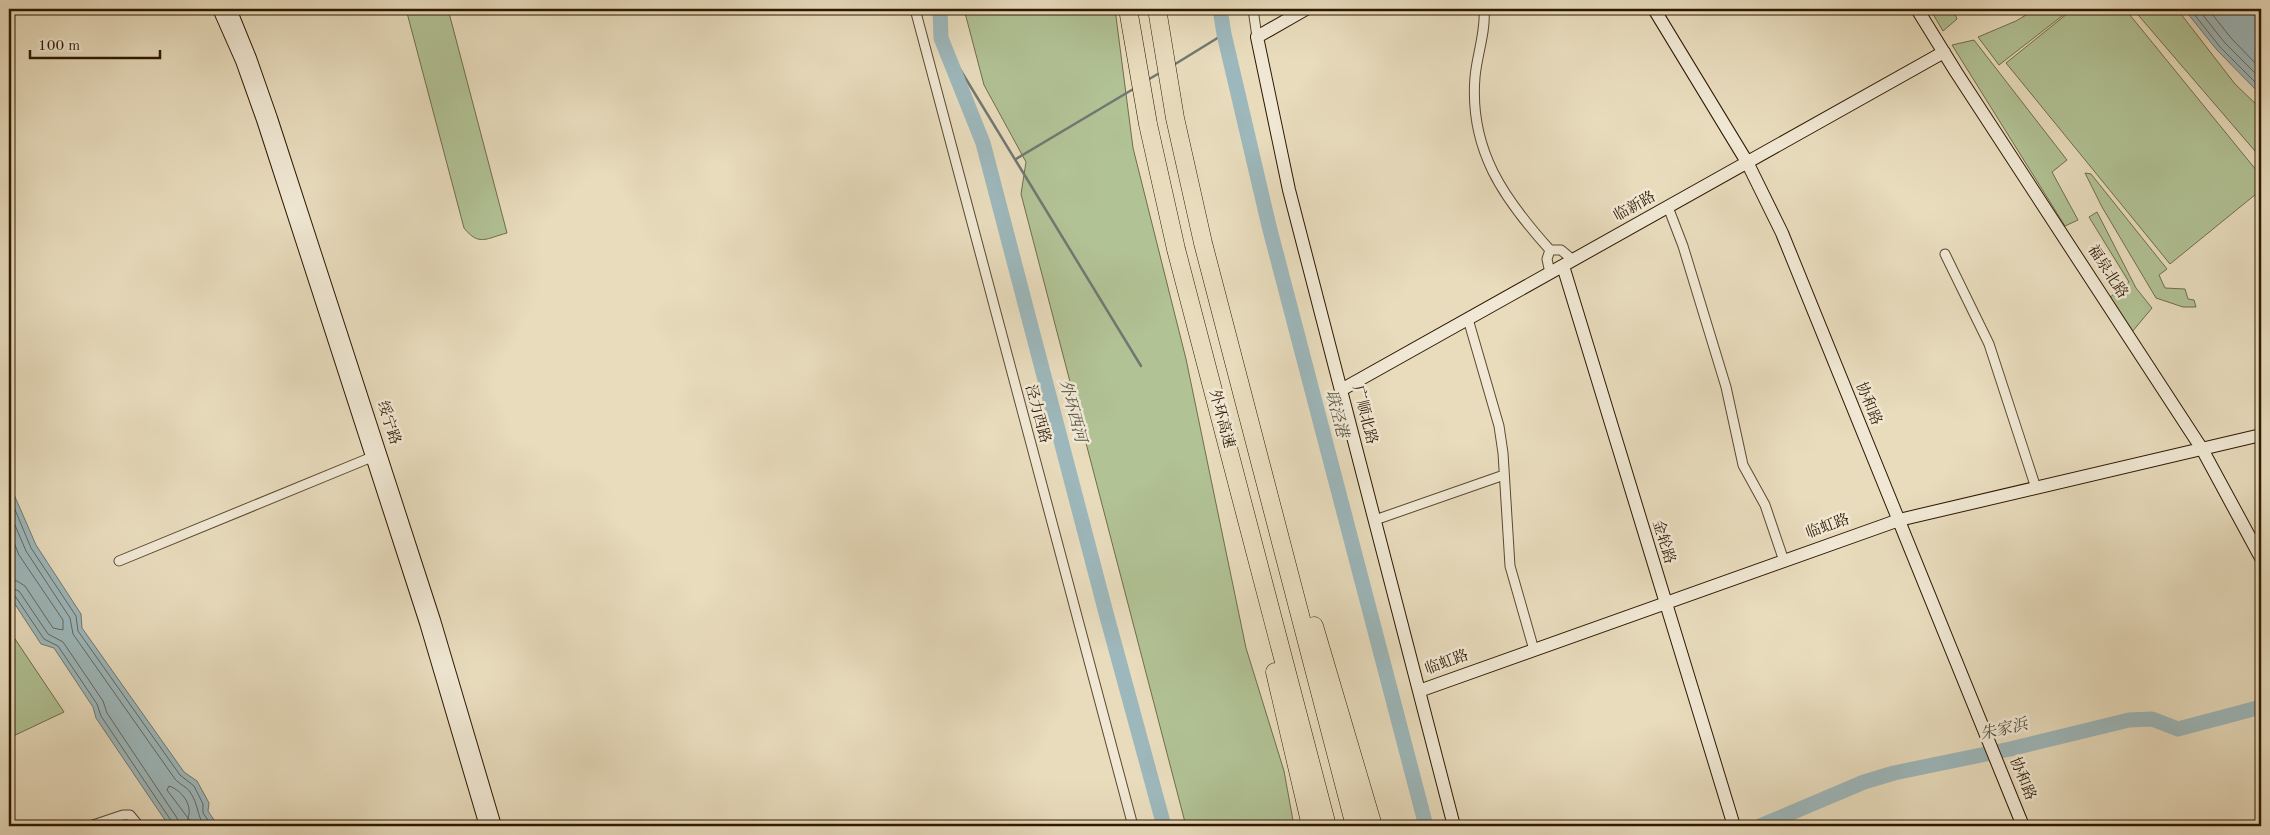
<svg xmlns="http://www.w3.org/2000/svg" width="2270" height="835" font-family="'Old Standard TT','Noto Serif SC',serif">
	<rect width="100%" height="100%" fill="#e8dcbd"/>
	<filter id="stains"><feTurbulence type="fractalNoise" baseFrequency=".004" numOctaves="4"/><feColorMatrix values="0 0 0 0 .2 0 0 0 0 .09 0 0 0 0 .02 0 0 0 .5 -.17"/></filter>
	<radialGradient id="worn" r=".72"><stop offset=".6" stop-color="#630" stop-opacity="0"/><stop offset="1" stop-color="#630" stop-opacity=".3"/></radialGradient>
	<!-- green -->
	<path fill="#b1c295" stroke="#706d4a" d="M406,9H448L507,233C487,238 479,247 464,228Z
		M964,9H1115L1133,148L1186,359L1246,648L1284,771L1294,826H1186L1021,194L1026,162L984,85Z
		M1930,9H1953L1957,19L1943,31Z
		M2036,9H2071L1999,65L1978,37L2016,21Z
		M2073,9H2125L2261,176V190L2170,264L2006,63Z
		M2133,9H2177L2235,84L2261,109V158Z
		M1974,40L2067,160L2052,172L2078,220L2065,226L1952,45Z
		M2085,173L2091,174L2167,269L2159,275L2165,288L2185,289L2188,299L2194,300L2196,307H2183L2156,298L2102,207Z
		M2097,212L2136,288L2152,308L2132,332L2109,298L2129,282L2089,217Z
		M9,630L64,712L9,738Z"/>
	<!-- water -->
	<path fill="#9db8bc" stroke="#717871" d="M2184,9H2261V95L2217,50Z
		M9,483L36,545L81,614L82,628L184,772L197,781L209,803L208,811L218,826H169L96,718L93,707L54,648L41,644L9,595Z"/>
	<g fill="none" stroke-linecap="round" stroke-linejoin="round">
		<!-- shore -->
		<path stroke="#66685e" stroke-width="1" d="M2190,9L2220,47L2261,88
			M2198,9L2225,43L2261,79
			M2208,9L2231,38L2261,69
			M9,495L31,548L76,616L78,631L180,775L194,786L203,804V813L212,826
			M9,511L26,551L70,618L73,634L175,779C179,784 187,787 190,792C198,803 197,815 204,826
			M9,530L19,555L63,620V630L53,628L25,586L17,581L9,579
			M9,587L19,591L48,634L63,642L103,701L107,713L177,818L179,826
			M9,593L15,596L44,639L58,646L97,704L101,716L172,822L173,826
			M187,826L188,818L167,790L169,786C181,790 193,804 188,818L195,826"/>
		<!-- stream -->
		<path stroke="#717871" stroke-width="2.5" d="M941,38L1141,366
			M1172,66L1224,34
			M1146,81L1161,72
			M1016,159L1135,88"/>
		<!-- river -->
		<path stroke="#9db8bc" stroke-width="15" d="M940,9L941,38L983,143L1106,613L1164,826
			M1220,9L1224,34L1269,226L1426,826
			M1760,826L1864,782L1894,773L2010,749L2129,720L2152,719L2178,729L2261,707"/>
		<defs>
			<path id="street" d="M915,9L1133,826
				M1253,9L1257,37
				M1484,9C1486,32 1477,54 1475,77C1469,150 1504,199 1550,250
				M1668,207L1683,246L1726,387L1743,465L1765,505L1784,561
				M1945,254L1989,344L2036,488
				M1550,273L1547,259L1550,250H1561L1573,260
				M1468,319L1499,426L1503,453L1510,566L1534,650
				M1375,520L1504,475
				M119,561L372,457
				M90,826L123,815H130L139,826"/>
			<path id="secondary" d="M219,9L242,61L263,120L426,623L486,826
				M230,9L250,58L271,118L434,620L495,826
				M1306,9L1257,37L1289,190L1454,826
				M1654,9L1747,162L1782,233L2023,826
				M1917,9L1956,72L2202,449L2261,558
				M1563,266L1734,826
				M1341,390L1944,52
				M1419,691L1899,520L2261,435"/>
			<path id="highway" d="M1128,9L1148,124L1176,249L1327,826
				M1157,9L1175,118L1203,243L1355,826
				M1314,626L1373,826
				M1275,672L1311,826"/>
		</defs>
		<!-- street casing -->
		<use href="#street" stroke="#5c492f" stroke-width="11"/>
		<!-- secondary casing -->
		<use href="#secondary" stroke="#2e1800" stroke-width="14"/>
		<!-- highway casing -->
		<use href="#highway" stroke="#2e1800" stroke-width="19"/>
		<!-- street -->
		<use href="#street" stroke="#f0e8d4" stroke-width="9"/>
		<!-- secondary -->
		<use href="#secondary" stroke="#f0e8d4" stroke-width="12"/>
		<!-- highway -->
		<use href="#highway" stroke="#e8dcbd" stroke-width="18"/>
	</g>
	<g text-anchor="middle" dominant-baseline="central" stroke-width="5" stroke-linejoin="round" paint-order="stroke">
		<!-- street labels -->
		<g font-size="15" fill="#2e1800" stroke="#f0e8d4">
			<text transform="translate(1635 207) rotate(-29)">临新路</text>
			<text transform="translate(2107 272) rotate(57)">福泉北路</text>
			<text transform="translate(1868 404) rotate(68)">协和路</text>
			<text transform="translate(1037 414) rotate(75)">泾力西路</text>
			<text transform="translate(1364 415) rotate(76)">广顺北路</text>
			<text transform="translate(1221 419) rotate(75)">外环高速</text>
			<text transform="translate(388 423) rotate(72)">绥宁路</text>
			<text transform="translate(1828 527) rotate(-20)">临虹路</text>
			<text transform="translate(1663 542) rotate(73)">金轮路</text>
			<text transform="translate(1447 663) rotate(-20)">临虹路</text>
			<text transform="translate(2022 779) rotate(68)">协和路</text>
		</g>
		<!-- water labels -->
		<g font-size="16" font-style="italic" fill="#555042" stroke="#f0e8d4">
			<text transform="translate(1072 411) rotate(75)">外环西河</text>
			<text transform="translate(1336 414) rotate(75)">联泾港</text>
			<text transform="translate(2004 730) rotate(-13)">朱家浜</text>
		</g>
	</g>
	<!-- margin -->
	<rect width="2270" height="835" fill="none" stroke="#e8dcbd" stroke-width="30"/>
	<rect x="10" y="10" width="2250" height="815" fill="none" stroke="#2e1800" stroke-width="2.5"/>
	<rect x="15" y="15" width="2240" height="805" fill="none" stroke="#2e1800"/>
	<!-- scale -->
	<path d="M30 50v8h130v-8" fill="none" stroke="#2e1800" stroke-width="2.5"/>
	<text x="38" y="50" font-size="15" fill="#2e1800" stroke="#f0e8d4" stroke-width="4" paint-order="stroke">100 m</text>
	<rect width="100%" height="100%" filter="url(#stains)"/>
	<rect width="100%" height="100%" fill="url(#worn)"/>
</svg>
